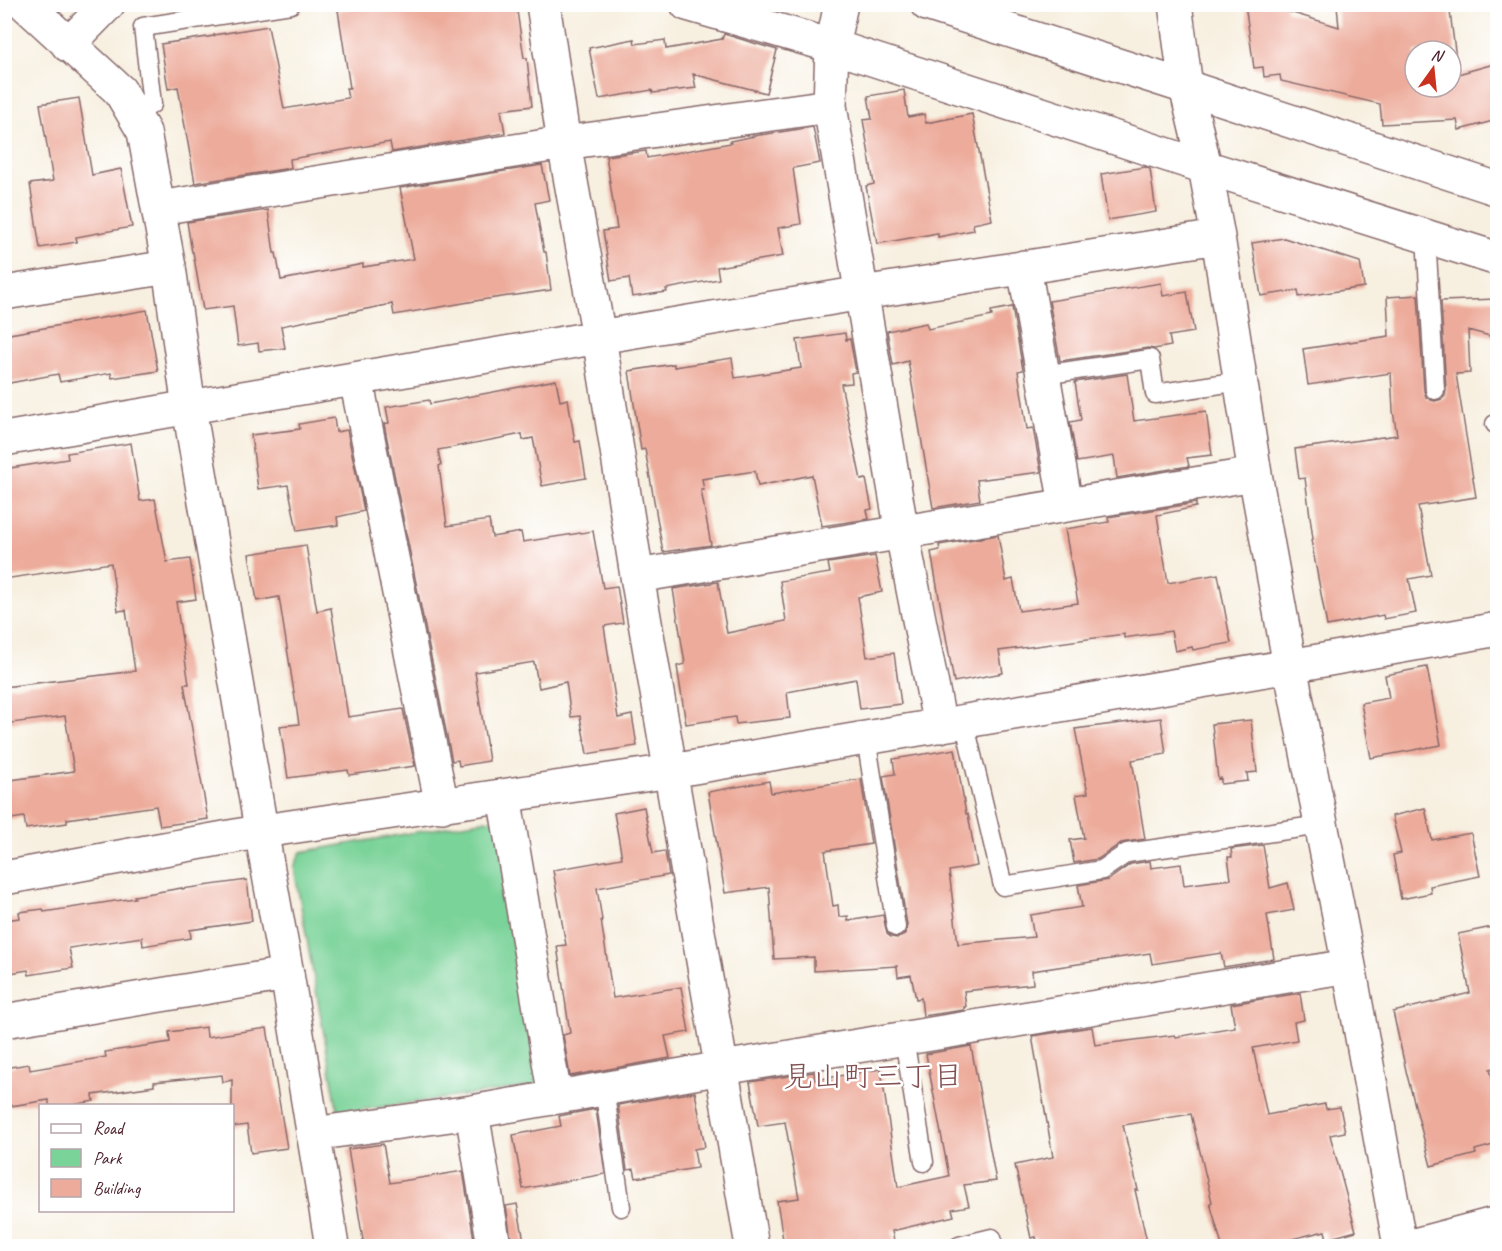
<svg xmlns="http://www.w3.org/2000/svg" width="1502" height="1251" font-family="Caveat,'Klee One',sans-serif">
	<rect width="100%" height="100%" fill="#fff"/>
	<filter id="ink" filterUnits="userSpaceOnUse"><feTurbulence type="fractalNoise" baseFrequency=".0167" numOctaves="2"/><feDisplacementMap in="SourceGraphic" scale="12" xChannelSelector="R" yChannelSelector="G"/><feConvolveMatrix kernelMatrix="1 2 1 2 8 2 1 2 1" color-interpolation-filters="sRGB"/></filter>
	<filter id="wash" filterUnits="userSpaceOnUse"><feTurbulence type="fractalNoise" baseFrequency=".008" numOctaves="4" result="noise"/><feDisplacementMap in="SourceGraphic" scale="24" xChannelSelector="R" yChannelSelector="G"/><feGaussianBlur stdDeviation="1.35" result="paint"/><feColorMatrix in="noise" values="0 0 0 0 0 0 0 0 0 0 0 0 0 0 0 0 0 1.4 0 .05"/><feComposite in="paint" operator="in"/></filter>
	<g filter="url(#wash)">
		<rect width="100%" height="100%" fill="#f7efdf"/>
		<!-- green -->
		<path fill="#7ad399" stroke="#627962" stroke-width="1.5" d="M497,818L542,1085L338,1113L294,867L301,852Z"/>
		<g id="blocks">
			<!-- building -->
			<path fill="#edac9b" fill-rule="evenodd" d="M373,4H516L524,58H527L532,106L501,110L505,133L392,152L390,142L290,159L291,168L195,183L178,87L168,89L161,44L214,36V35L268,26L284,109L348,98L346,88H350L338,10Z
				M1245,4H1285L1286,11L1339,27L1337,6L1355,4H1449L1458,74L1494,64L1497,78V120L1459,130L1457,120L1382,124L1380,104L1281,81L1280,75L1264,77L1263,67L1254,68ZM1415,51H1451V87H1415Z
				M724,34L777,50L766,93L693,74L696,88L653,93L652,90L599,99L589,48L634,39L635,44L665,40L666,49L722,39Z
				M904,90L908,117L924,114L926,123L972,114L992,220L973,224L974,230L938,237V233L877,244L866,186L874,184L863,120L872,119L868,96Z
				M79,98L92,175L121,169L132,227L76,237L77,242L40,248L30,184L53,181L40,104Z
				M813,127L820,163L793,168L801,224L778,228L783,256L717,267L719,279L666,289L667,292L632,297L629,278L611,281L603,231L617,229L606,156L646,151L647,158L731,143L730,141L760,135Z
				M542,165L549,200L535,203L544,252H546L551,290L481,300L394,315L392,304L281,326L285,348L259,351L258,343L238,346L233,306L203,310L193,252H192L187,222L268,210L274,253H276L281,280L363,264V267L414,259L400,188Z
				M1145,167L1150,169L1156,212L1108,220L1101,174Z
				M1284,238L1360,262L1364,287L1299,297L1298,290L1261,296L1252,243Z
				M1161,283L1163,296L1187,292L1194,332L1169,336L1171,346L1154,349L1148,348L1060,361L1049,301Z
				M1418,295L1424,391L1426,397L1431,400L1435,401L1442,399L1445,396L1446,390L1441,301L1497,299V338L1468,330L1470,373L1456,374L1476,497L1418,506L1431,575L1409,579L1416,613L1384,619L1383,615L1327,626L1311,540L1313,539L1305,478L1299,479L1295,449L1397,435L1393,411L1391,373L1308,385L1303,349L1389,336L1387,297Z
				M1012,307L1023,370L1018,371L1027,429L1033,428L1041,472L977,480L980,500L933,508L908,361L893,365L887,331L926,323L928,329L992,316L991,311Z
				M147,310L158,371L112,378L111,373L60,382L58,374L4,384V335Z
				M845,333L846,340L850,339L856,372L851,373L852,383L841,384L861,480L866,479L872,509L867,510L869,519L822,526L812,475L758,486L755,471L702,479L704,490H701L711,545L663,552L645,449L641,450L629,371L674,364V367L732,358L735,378L801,368L797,340Z
				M1127,374L1134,421L1206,411L1212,455L1187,458L1189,466L1117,478L1114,456L1077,462L1070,422L1081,420L1075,382Z
				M556,380L560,401L568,399L575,442L580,441L586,478L542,486L533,438L523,440L522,434L438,450L441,465L439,466L447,526L489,520L492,537L521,532L523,542L593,531L603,588L617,586L623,623L604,626L618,718L632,715L637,746L587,754L580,716L571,717L566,682L539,688L534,662L475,672L489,761L459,766L458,760L452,761L384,424L389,423L386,407L429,400L430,404Z
				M334,418L336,432L347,430L364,511L337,517L338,525L297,531L288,485L258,489L251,435L300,429L299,424Z
				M131,443L140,501L155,499L167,562L190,559L196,599L176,602L189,684H184L208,819L160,826L156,806L67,819V823L26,829L24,817L4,820V781L74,771L65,716L4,724V687L135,671L126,610L118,611L111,563L4,579V469L68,459L67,453Z
				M1196,503V507L1157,515L1168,583L1218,574L1231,643L1193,650L1192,647L1175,651L1171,631L1124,638V634L999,651L1003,673L954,682L931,552L940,550L939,545L998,535L1006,581L1013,579L1019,611L1078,603L1065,529L1109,522L1108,517Z
				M306,545L317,611L331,608L348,717L403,709L415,766L349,775L348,770L288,778L280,726L299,724L279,597L257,601L249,554Z
				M875,556L882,592L858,597L867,657L894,653L901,704L860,709L856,679L787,692L790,718L736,724L735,717L686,724L677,666L685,664L673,589L718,582L727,633L786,621L780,581L830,573L828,563Z
				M1427,667L1441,745L1371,758L1361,703L1389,698L1385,675Z
				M1161,718L1166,754L1132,760L1145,839L1121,843L1098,859L1074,863L1070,840L1084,838L1076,795L1088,793L1075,729Z
				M1251,720L1257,772L1247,773L1248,781L1221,784V778L1218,779L1212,724Z
				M955,749L966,814H968L977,866L949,871L958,944L1034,937L1030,915L1082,907L1078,885L1108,880L1131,864L1150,861L1151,868L1181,864L1184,885L1231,879L1228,857H1232L1231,849L1263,845L1270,888L1288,883L1294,910L1267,915L1274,959L1224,967L1221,953L1152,964L1150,953L1032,971L1033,984L964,991L966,1007H964V1010L923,1016L921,998L916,999L911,975L898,977L897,966L814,971V957L774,959L769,887L725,893L708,792L769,781L771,793L861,779L871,844L825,851L833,906L838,905L839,917L848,916V921L883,915L887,934L891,937L898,938L903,936L906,932L907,925L883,776L895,774L893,759Z
				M644,807L653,853L665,851L669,875L597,888L602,920H601L613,998L681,987L689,1032L665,1036L670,1058L570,1076L563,1035L570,1033L557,946L566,945L553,870L622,858L614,813Z
				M1425,808L1432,840L1471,833L1480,876L1430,886L1431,893L1401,899L1393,855L1401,853L1392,816Z
				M247,880L252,921L190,930L191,938L143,946L142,937L69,948L73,968L29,975L28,970L4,974V920L20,918L19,912L43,909L44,912L135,898L134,896L182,888V889Z
				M1497,926V1067L1490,1069L1497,1099V1144L1475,1150L1476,1154L1431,1166L1407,1075L1393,1012L1470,993L1458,934Z
				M1300,993L1304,1020L1294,1022L1297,1040L1253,1048L1267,1115L1325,1104L1326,1109L1340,1107L1345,1132L1330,1135L1356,1231L1327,1239L1325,1231L1263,1246H1222L1210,1203L1212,1202L1191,1114L1123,1125L1138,1190H1135L1148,1246H1038L1036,1237L1031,1238L1015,1165L1053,1157L1032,1036L1092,1027L1095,1045L1175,1035L1176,1037L1235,1027L1231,1004Z
				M206,1027L207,1037L267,1028L287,1148L251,1153L247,1125L232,1127V1080L223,1082L222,1075L154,1082V1086L93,1095L94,1101L69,1106H49V1100L4,1107V1068L29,1064L30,1070L106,1057L105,1052L170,1042L169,1032Z
				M971,1046L996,1181L964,1185L969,1206L952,1209L954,1216L892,1231L895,1246H784L777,1201L799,1198L785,1122L758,1126L750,1082L814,1072L815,1080L881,1069L898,1187L949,1176L926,1054Z
				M695,1092L705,1147L694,1149L697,1168L636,1178L634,1169L627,1170L618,1105Z
				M596,1109L605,1174L523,1189L513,1135L561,1126L559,1116Z
				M383,1144L390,1183L463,1171L475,1246H364L348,1149Z
				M517,1204L525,1246H512L506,1206Z"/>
		</g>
	</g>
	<g filter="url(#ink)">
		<use href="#blocks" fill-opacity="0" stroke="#87686a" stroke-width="1.5"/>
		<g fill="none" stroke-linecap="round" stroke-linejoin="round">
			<defs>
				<path id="lane" d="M135,115L152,104L143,27L291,4
					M1426,236L1435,390
					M1043,375L1150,359L1155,394L1240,381
					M1495,424H1498
					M964,721L1003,886L1102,870L1127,853L1321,825
					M866,738L896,927
					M904,1038L924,1162
					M604,1088L621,1207
					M959,1246L992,1238"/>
				<path id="street" d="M543,4L564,143L599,337L637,576L752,1246
					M687,4L832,46L1205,167L1498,259
					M841,4L832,46L830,106L902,533L940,726
					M927,4L1186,87L1498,189
					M1175,4L1186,87L1205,167L1218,237L1255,474L1290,666L1349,966L1400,1246
					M68,45L108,4
					M159,208L564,143L830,106
					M1024,267L1066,505
					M4,293L169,267
					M356,379L442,806
					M4,439L599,337L862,293L1218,237
					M637,576L1255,474
					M504,796L555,1097
					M4,878L263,831L671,771L1290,666L1498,629
					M4,1021L287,974
					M472,1112L494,1246
					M313,1134L472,1112L722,1068L1349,966
					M1411,1246L1498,1223"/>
				<path id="secondary" d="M25,4L120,91L144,132L169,267L189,408L267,864L287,974L332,1246"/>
			</defs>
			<!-- lane casing -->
			<use href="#lane" stroke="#87686a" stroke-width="21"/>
			<!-- street casing -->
			<use href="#street" stroke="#87686a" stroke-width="36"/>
			<!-- secondary casing -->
			<use href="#secondary" stroke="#87686a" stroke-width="36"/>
			<!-- lane -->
			<use href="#lane" stroke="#fff" stroke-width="18"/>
			<!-- street -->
			<use href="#street" stroke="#fff" stroke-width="33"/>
			<!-- secondary -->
			<use href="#secondary" stroke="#fff" stroke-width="33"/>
		</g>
	</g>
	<g text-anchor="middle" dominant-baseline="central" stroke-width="5" stroke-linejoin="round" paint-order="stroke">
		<!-- neighbourhood labels -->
		<g font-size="30" fill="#835052" stroke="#fff">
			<text x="873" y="1076">見山町三丁目</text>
		</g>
	</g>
	<!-- margin -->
	<rect width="1502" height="1251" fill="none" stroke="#fff" stroke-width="24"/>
	<!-- legend -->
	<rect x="39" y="1104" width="195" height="108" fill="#ffffff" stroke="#b7a5aa" stroke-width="1.5"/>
	<rect x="51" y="1124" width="30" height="9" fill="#ffffff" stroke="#b7a5aa" stroke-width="1.5"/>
	<text x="93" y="1134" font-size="18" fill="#4a1f2b">Road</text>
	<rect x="51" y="1149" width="30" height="18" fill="#7ad399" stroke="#b7a5aa" stroke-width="1.5"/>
	<text x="93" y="1164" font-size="18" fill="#4a1f2b">Park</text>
	<rect x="51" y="1179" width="30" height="18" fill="#edac9b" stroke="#b7a5aa" stroke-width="1.5"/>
	<text x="93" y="1194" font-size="18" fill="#4a1f2b">Building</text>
	<!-- north arrow -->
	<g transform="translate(1433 69) rotate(15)"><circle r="28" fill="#ffffff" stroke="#b7a5aa" stroke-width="1.5"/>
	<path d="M0-4.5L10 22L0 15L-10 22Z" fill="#c8321e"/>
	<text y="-9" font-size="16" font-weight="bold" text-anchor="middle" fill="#4a1f2b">N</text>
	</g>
</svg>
